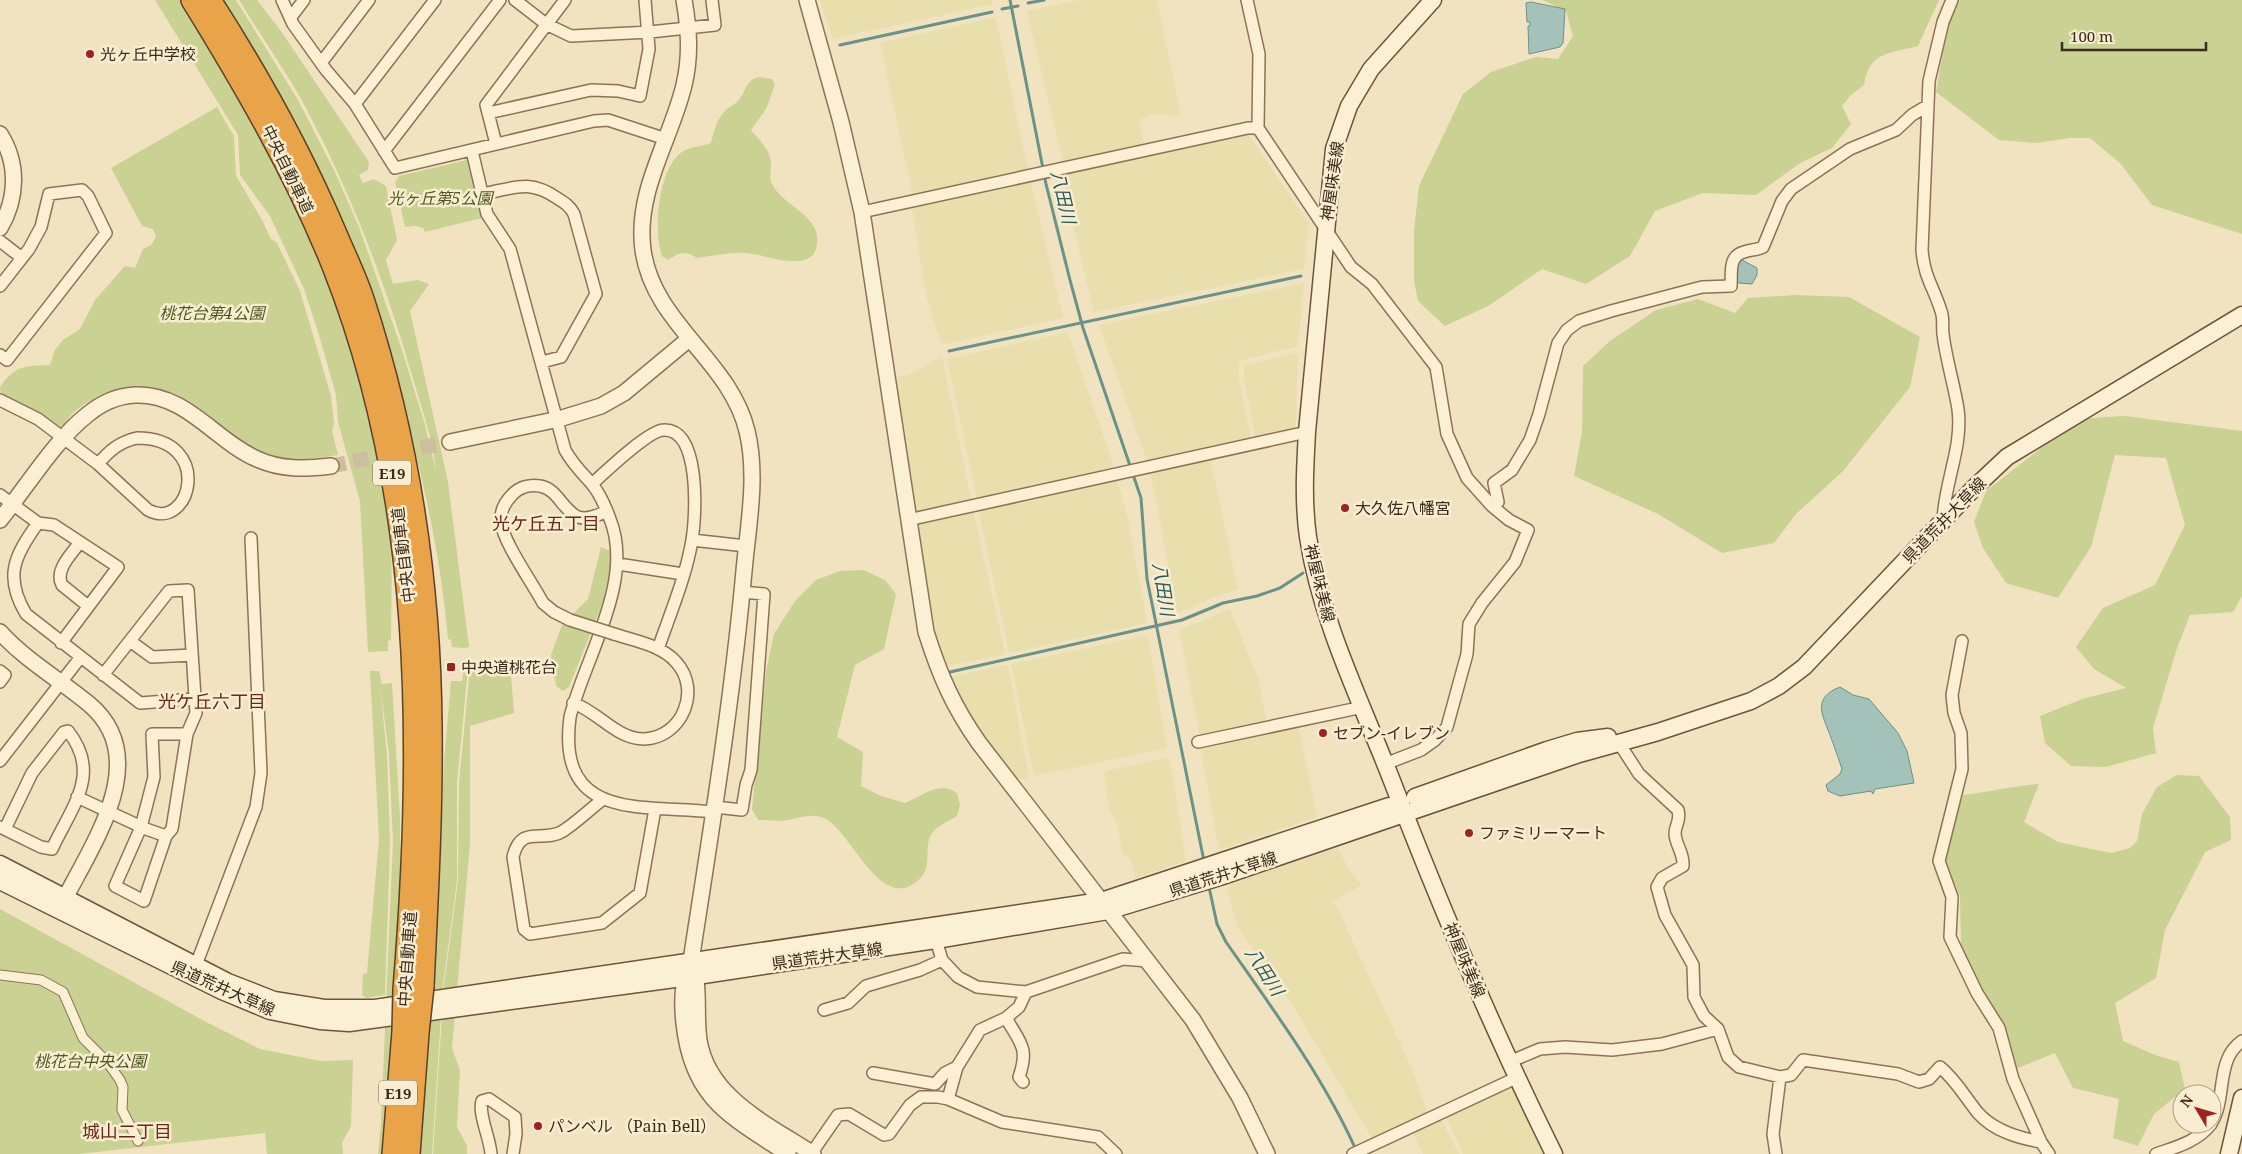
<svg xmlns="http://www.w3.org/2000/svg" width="2242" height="1154" font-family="'Noto Serif','Noto Sans JP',serif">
	<rect width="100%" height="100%" fill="#f2e3c0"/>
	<!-- farmland -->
	<path fill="#e8dfad" d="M820,0H992L993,4L833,39Z
		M1079,0H1157L1181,116L1155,114L1139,120L1145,147L1063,163L1027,11Z
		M992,18H996L1028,170L913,196L880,43Z
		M1247,133L1309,223L1304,269L1094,312L1070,213L1064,176L1068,171Z
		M1024,179L1031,183L1063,318L941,345L926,295L912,207Z
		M1304,283L1298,346L1239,361V379L1251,439L1147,461L1099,325Z
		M1068,332L1114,467L977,499L947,359Z
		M1296,353L1298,355L1296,431L1256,439L1244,379V365Z
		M942,356L971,500L914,512L895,377L909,375Z
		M1210,457L1238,590L1214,597L1179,613L1176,611L1156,498L1149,470Z
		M1117,479L1128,519L1147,623L1009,653L978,508Z
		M973,510L1005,652L1003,655L946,666L935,636L916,522Z
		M1230,609L1258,678L1267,725L1200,738L1180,634L1182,629Z
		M1148,635L1167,748L1034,776L1011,664Z
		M1005,665L1008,666L1029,777L1018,780L973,723L951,677Z
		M1296,724L1299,728L1317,817L1219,850L1200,747Z
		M1166,758L1170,760L1186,861L1136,878L1130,858L1122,854L1118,826L1109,807L1104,774L1106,771Z
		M1337,848L1351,872L1361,884L1360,887L1331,901L1335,903L1411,1067L1429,1115L1373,1140L1293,1006L1238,928L1227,889L1230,884Z
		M1510,1087H1514L1548,1154H1463L1446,1116Z
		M1441,1119L1459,1154H1423L1413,1133Z"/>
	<!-- green -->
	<path fill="#c9d193" d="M155,0H183C218,61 257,121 288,184C341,290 378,420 390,538C393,572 391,606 391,640L388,641V651L368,652L360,501L338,422L336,395L320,338L304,289L270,216L240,175L238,135Z
		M222,0H236L298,100L334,170L359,227L402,350L425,425L436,471C433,438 420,404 411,372C384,279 348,185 301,99C282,65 259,33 239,0H257L281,31L369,162L368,170L359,175L363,183L374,179L386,186L397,240L386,260L393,284L418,280L429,284L410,311L448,482L469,647L464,648L460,616L464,648L452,647L451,640L448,639C441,559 424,482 403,404Z
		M1542,0H1939L1918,46C1889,54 1869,51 1864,85L1851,95L1842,106L1851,124L1832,148L1800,163L1756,195L1703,193L1655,211L1630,256L1586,284L1542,269L1490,305L1445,326L1418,301L1414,281V230L1419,186L1463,94L1491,72L1536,57L1558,59L1573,36L1566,11Z
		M1960,0H2242V234L2152,205L2120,163L2090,138H2070L2036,143L1999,140L1936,92L1947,29Z
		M759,77L772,79L775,85L766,109L751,130C760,141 771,150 771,165C771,171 769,178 772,184C781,202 804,209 814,227C818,234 818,242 816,249C809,273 763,254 746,253C730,252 712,256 697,258C685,250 680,252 668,260L662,256C653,231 658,168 682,152C691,146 701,147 711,143C714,131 717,118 726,110C730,106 736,104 739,100C746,91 746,80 759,77Z
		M217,107L234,136L236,176L262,220L271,239L277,243L300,291L331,396L334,424L332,431L338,455C314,459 294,462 270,455C213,437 191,375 121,389C102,392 85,402 71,415C67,420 64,426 58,428L40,415L1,393L0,387C15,365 24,366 50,365L55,350L63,340L80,329L95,300L125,266L135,268L143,249L151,245L156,237L153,229L142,226L111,168Z
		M467,160L470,163L482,218L425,232L423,228L416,226L405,227L395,182L399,176Z
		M1796,295L1849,297L1920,337L1910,387L1843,471L1796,514L1774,543L1722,553L1658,514L1574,476L1582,432L1583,366L1610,341L1656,310L1698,299L1735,313L1748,298Z
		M2124,416L2242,431V596L2233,612L2190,615L2177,648L2153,728L2156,753L2106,767L2071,766L2045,743L2040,716L2082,699L2126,688L2094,669L2076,647L2103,608L2155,585L2185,525L2166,458L2115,455L2091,547L2058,598L2006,583L1983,548L1974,522L1986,491L2078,419Z
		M601,547L615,553L613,577L569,687L563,691L556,686L551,655L562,625L588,599Z
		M863,570L885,580L896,594L884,649L855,665L837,737L863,752L861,786L881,796L905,803C923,796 940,780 957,793L960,805L957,816C949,821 938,825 932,833C921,849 938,871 910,886C877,902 850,832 826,819C812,811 796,820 781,821C774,821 766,820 758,820L752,809L766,672L774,634L795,601L816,580L840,571Z
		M494,666L511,675L514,713L470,726V843L452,1048L460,1070L457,1127L467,1146V1154H433L444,985L458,881L459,783L470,668H491Z
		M464,668H468L457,783V881L443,985L432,1154H416L439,881L444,762L451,681H462Z
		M370,671H379L382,684L392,683L400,817V897L397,975L384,1154H378L381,1123L393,841L389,754L380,685L387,755L390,842L385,995L367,998L362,995L363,974L367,973L379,839Z
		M2177,775L2199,776L2230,817L2231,840L2205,852L2165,930L2156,978L2115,1003L2123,1041L2155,1055L2179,1062L2185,1089L2154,1114L2138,1146L2113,1138L2119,1099L2073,1088L2055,1053L2015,1069L1961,946L1960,896L1945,857L1963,795C1989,792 2013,786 2039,784L2024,822L2058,842L2111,853L2130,848L2137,841L2142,814L2157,787Z
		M0,909L208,1023L260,1049L321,1061L353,1060L351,1126L342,1143L343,1154H267L265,1133L79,1154H0Z"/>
	<!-- water -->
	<path fill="#a3c3ba" stroke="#699288" d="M1531,2L1565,9L1563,43L1560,47L1529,54L1528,26H1530V22H1527L1526,3Z
		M1740,259L1757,268V275L1752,284L1739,283L1735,278L1736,262Z
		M1840,687L1853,695L1869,699L1898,733L1907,751L1914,783L1875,789L1873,794L1871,791L1840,796L1828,791L1826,785L1840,774L1842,769C1838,757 1834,746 1830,735C1822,714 1812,698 1840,687Z"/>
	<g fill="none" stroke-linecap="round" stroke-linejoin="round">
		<!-- stream -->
		<path stroke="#699288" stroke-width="3" d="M1010,0L1046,184L1070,280L1083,328L1141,498L1147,579L1204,861
			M1028,3L1044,0
			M1002,9L1018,6
			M840,45L992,12
			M949,351L1301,276
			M950,672L1182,620L1223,603L1257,596L1280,588L1303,573
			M1209,887L1217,924L1226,942C1272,1008 1323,1076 1356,1150"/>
		<!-- tertiary-tunnel -->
		<path stroke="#cdbe9f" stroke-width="15" stroke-dasharray="15 8" stroke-linecap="butt" d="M331,466L450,442"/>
		<defs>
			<path id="pedestrian" d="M0,975L41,980L63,992L83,1038L108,1063L120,1080L123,1087L122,1110L138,1141"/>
			<path id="minor" d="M282,0L293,24L326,70L355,104L395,168L594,121L608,120L666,139
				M515,0L546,24L571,36L650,32L715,25L712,0
				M1247,0L1259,54L1258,128L1351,267L1372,284L1436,367L1447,434L1467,478L1492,506L1509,520L1528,530L1515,562L1482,603L1469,624L1467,654L1447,727L1435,740L1421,750L1385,764
				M291,17L304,0
				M321,63L369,0
				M355,104L435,0
				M488,113L591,90L618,91L640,96L649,49L645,0
				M496,144L486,105L565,0
				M384,151L500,0
				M472,151L487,214L510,249L565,450C572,463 581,472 591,483C599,492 606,508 610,519C635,581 585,657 570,717C556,823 644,804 714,812
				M483,194C514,188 529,179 557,198C565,203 570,206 574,214L596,294L561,357L542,362
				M862,212L1248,128H1258
				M0,241L22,258
				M0,286L29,249L41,227L49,194L82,190L88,196L106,233L7,360L0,355
				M0,400L38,419L98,464
				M137,438C215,438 191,533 148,510L98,464C109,451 119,442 137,438Z
				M592,484C605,472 649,430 664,430C701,429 696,516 692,540C686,577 670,614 658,649
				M0,495L38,523L54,525L118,567L61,643
				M1492,506L1498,502L1494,483L1512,470L1530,440L1539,414L1558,343L1567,330L1579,321L1611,311L1702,287L1731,286C1732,273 1728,256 1744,252C1750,250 1757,250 1763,247L1782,201L1791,189L1850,149L1896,130L1912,115L1927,106
				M908,520L1307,432
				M1943,521C1944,483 1963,448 1958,409C1954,384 1946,359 1943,334C1942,327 1944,318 1941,311C1934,288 1924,277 1922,250L1929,81L1943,22L1952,0
				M38,523C14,556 4,577 26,614L140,703L195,699
				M692,540L746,546
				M80,542C72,554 54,570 62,585L88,606
				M618,564L683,574
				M570,620L554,612L543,603C533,584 503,542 501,522C500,511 505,502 512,495C519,487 530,484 540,486C558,489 562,510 578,517C588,520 598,515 607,511
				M130,641L152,657L192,655
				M1962,641L1952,695L1954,713L1961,733L1962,769L1939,861L1952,897L1950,937L1977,993L1999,1028L2013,1079L2041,1142L2049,1154
				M0,671L5,675L0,682
				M103,675L169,591L188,590L196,713L187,734L172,829L166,836L144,901L115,886L141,827L154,777L152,734H187
				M573,703C599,712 616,739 644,739C682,738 702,690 676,662C661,645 635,641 614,634
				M1198,742L1363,707
				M1619,743L1639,774L1678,810C1681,822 1675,824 1675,834C1676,846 1684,853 1683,866L1662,878L1657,887L1665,915L1693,965L1694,997L1704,1016L1718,1029L1728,1057L1739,1067L1780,1077L1791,1075L1803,1060L1898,1074L1919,1082L1929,1079L1940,1067C1956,1080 1965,1097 1978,1113C1994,1131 2018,1138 2041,1142
				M0,761L80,658
				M77,797L146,829L166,836
				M602,800C589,810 577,822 563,831C543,844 521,823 513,857L524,929L530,934L602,923L640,893L655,809
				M715,807L742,810L746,785L751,770L764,594L742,592
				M0,827L41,847L52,849C72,806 102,774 68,731L64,732L32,773L5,829
				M934,933L942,960L958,977L977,987L1026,992L1123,959L1148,961
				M196,965L256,807L261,773L251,538
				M824,1010L848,1003L866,986L920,970L942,960
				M1006,1018C1021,1044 1029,1048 1019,1077L1023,1082
				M1509,1062L1540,1049L1565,1047L1612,1050L1662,1044L1718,1029
				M873,1073L935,1084L945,1073L957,1067L980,1030L1006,1018L1019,1007L1026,992
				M948,1099L957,1067
				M2212,1122C2227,1097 2215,1060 2242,1041
				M491,1154C490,1138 478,1114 482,1101L489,1099L515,1117L516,1134L513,1154
				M811,1154L838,1115L849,1114L884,1135L889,1134L910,1105L921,1097H938L948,1099L1002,1122L1098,1137L1116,1154
				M1353,1154L1516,1078
				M1776,1154L1773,1134L1780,1077
				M2156,1154C2176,1147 2197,1142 2211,1124"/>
			<path id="tertiary" d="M684,0C689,29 691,56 684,85C671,140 635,191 643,250C653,324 730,360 747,431C758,476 748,526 744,571C732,702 711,831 691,961C701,986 695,1013 699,1040C708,1098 769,1125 813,1154
				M807,0L841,122L862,212L926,632C940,676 953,706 979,743L1193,1020L1240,1098L1267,1154
				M0,134C19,164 17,199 0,228
				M450,442L559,419L601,406L624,393L689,339
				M0,520C25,489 56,439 87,415C100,404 117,396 135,395C186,393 214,440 257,459C281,470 305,469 331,466
				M0,632C25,660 60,680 89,704C156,760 88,850 60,908
				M689,967C682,983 682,1005 684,1023C692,1099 730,1116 788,1154"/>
			<path id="secondary" d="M1433,0L1371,69L1349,106L1334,149L1307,432C1305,467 1303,502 1308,537C1321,622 1361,701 1392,781C1441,908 1494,1033 1554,1154
				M1415,797L1547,750L1577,741L1608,737
				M0,864L228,982L274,1000L324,1008H375L1101,901L1389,806
				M0,881L222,991L270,1011L320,1021L349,1023L697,976L942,939L1108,911L1220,877L1579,754L1658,732L1751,701L1779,686L1804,667L1973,489L2007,457L2242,315
				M2229,1154L2242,1098"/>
			<path id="motorway" d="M192,0C245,86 295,172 333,266C424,495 424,747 404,989
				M210,0C257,73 299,148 333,227C343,251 355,275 363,299C408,437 430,582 431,727C432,814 427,900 423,986
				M393,1154L403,1032
				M409,1154L418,1033"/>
		</defs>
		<!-- pedestrian casing -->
		<use href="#pedestrian" stroke="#8d7356" stroke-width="11"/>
		<!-- minor casing -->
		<use href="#minor" stroke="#8d7356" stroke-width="14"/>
		<!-- tertiary casing -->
		<use href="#tertiary" stroke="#8d7356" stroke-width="18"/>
		<!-- secondary casing -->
		<use href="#secondary" stroke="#6e5439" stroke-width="19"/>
		<!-- motorway casing -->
		<use href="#motorway" stroke="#5a412b" stroke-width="24"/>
		<!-- pedestrian -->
		<use href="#pedestrian" stroke="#fcf0d4" stroke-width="9"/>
		<!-- minor -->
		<use href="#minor" stroke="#fcf0d4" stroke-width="11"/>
		<!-- tertiary -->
		<use href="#tertiary" stroke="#fcf0d4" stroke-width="15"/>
		<!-- secondary -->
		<use href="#secondary" stroke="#fcf0d4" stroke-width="16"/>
		<!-- motorway -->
		<use href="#motorway" stroke="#e9a349" stroke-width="21"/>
		<defs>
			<path id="minor-bridge" d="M570,620L614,634"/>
			<path id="motorway-bridge" d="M403,1032L404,989
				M418,1033L423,986"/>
		</defs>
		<!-- minor-bridge casing -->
		<use href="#minor-bridge" stroke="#8d7356" stroke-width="14" stroke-linecap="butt"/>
		<!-- motorway-bridge casing -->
		<use href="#motorway-bridge" stroke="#5a412b" stroke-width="24" stroke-linecap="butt"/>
		<!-- minor-bridge -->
		<use href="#minor-bridge" stroke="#fcf0d4" stroke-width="11"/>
		<!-- motorway-bridge -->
		<use href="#motorway-bridge" stroke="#e9a349" stroke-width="21"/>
	</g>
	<!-- markers -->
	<g fill="#a12121" stroke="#f8edd0" stroke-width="2">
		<circle cx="90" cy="54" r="5"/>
		<circle cx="1345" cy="508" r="5"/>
		<rect x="446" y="662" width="10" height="10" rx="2.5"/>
		<circle cx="1323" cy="733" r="5"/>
		<circle cx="1469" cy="833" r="5"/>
		<circle cx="538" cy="1126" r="5"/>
	</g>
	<g text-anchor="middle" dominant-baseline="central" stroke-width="5" stroke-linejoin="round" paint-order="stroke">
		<!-- shield labels -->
		<g fill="#f8edd0" stroke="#746552" stroke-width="1">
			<rect x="373" y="460.5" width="38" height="25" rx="4"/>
			<rect x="379" y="1080.5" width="38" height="25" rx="4"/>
		</g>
		<g font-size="15" font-weight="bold" fill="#3b2b1c">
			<text x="392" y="473">E19</text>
			<text x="398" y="1093">E19</text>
		</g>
		<!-- poi labels -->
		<g font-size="16" fill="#3b2b1c" stroke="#f8edd0" text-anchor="start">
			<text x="100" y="54">光ヶ丘中学校</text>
			<text x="1355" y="508">大久佐八幡宮</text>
			<text x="461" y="667">中央道桃花台</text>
			<text x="1333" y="733">セブン-イレブン</text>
			<text x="1479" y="833">ファミリーマート</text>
			<text x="548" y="1126">パンベル （Pain Bell）</text>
		</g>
		<!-- street labels -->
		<g font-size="16" fill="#3b2b1c" stroke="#f8edd0">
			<text transform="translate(288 169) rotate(64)">中央自動車道</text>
			<text transform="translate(1332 181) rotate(-82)">神屋味美線</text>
			<text transform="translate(1944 520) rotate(-46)">県道荒井大草線</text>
			<text transform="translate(403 555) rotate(-97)">中央自動車道</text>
			<text transform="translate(1320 583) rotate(76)">神屋味美線</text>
			<text transform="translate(1223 874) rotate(-18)">県道荒井大草線</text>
			<text transform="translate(827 956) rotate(-8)">県道荒井大草線</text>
			<text transform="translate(407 959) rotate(-86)">中央自動車道</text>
			<text transform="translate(1465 960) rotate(67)">神屋味美線</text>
			<text transform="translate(223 988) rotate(24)">県道荒井大草線</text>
		</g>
		<!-- park labels -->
		<g font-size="16" font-style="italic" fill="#4b5921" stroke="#f8edd0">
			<text x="440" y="198">光ヶ丘第5公園</text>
			<text x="212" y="313">桃花台第4公園</text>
			<text x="90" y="1061">桃花台中央公園</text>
		</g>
		<!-- water labels -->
		<g font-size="18" font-style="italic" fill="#2a5c59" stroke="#f8edd0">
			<text transform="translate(1064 197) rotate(77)">八田川</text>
			<text transform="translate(1164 589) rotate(81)">八田川</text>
			<text transform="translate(1265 971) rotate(57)">八田川</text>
		</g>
		<!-- neighbourhood labels -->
		<g font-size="18" fill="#6b2917" stroke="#f8edd0">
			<text x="546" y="523">光ケ丘五丁目</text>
			<text x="212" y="701">光ケ丘六丁目</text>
			<text x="127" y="1131">城山二丁目</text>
		</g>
	</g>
	<!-- north arrow -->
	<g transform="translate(2197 1109) rotate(308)"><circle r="24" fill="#f8edd0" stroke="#ac9f88"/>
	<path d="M0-4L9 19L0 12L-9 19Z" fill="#a12121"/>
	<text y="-8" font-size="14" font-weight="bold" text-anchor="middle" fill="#3b2b1c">N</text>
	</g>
	<!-- scale -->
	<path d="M2062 42v8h144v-8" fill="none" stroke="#3b2b1c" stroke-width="2.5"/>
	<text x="2070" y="42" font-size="15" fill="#3b2b1c" stroke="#f8edd0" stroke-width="4" paint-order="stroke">100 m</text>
</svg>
